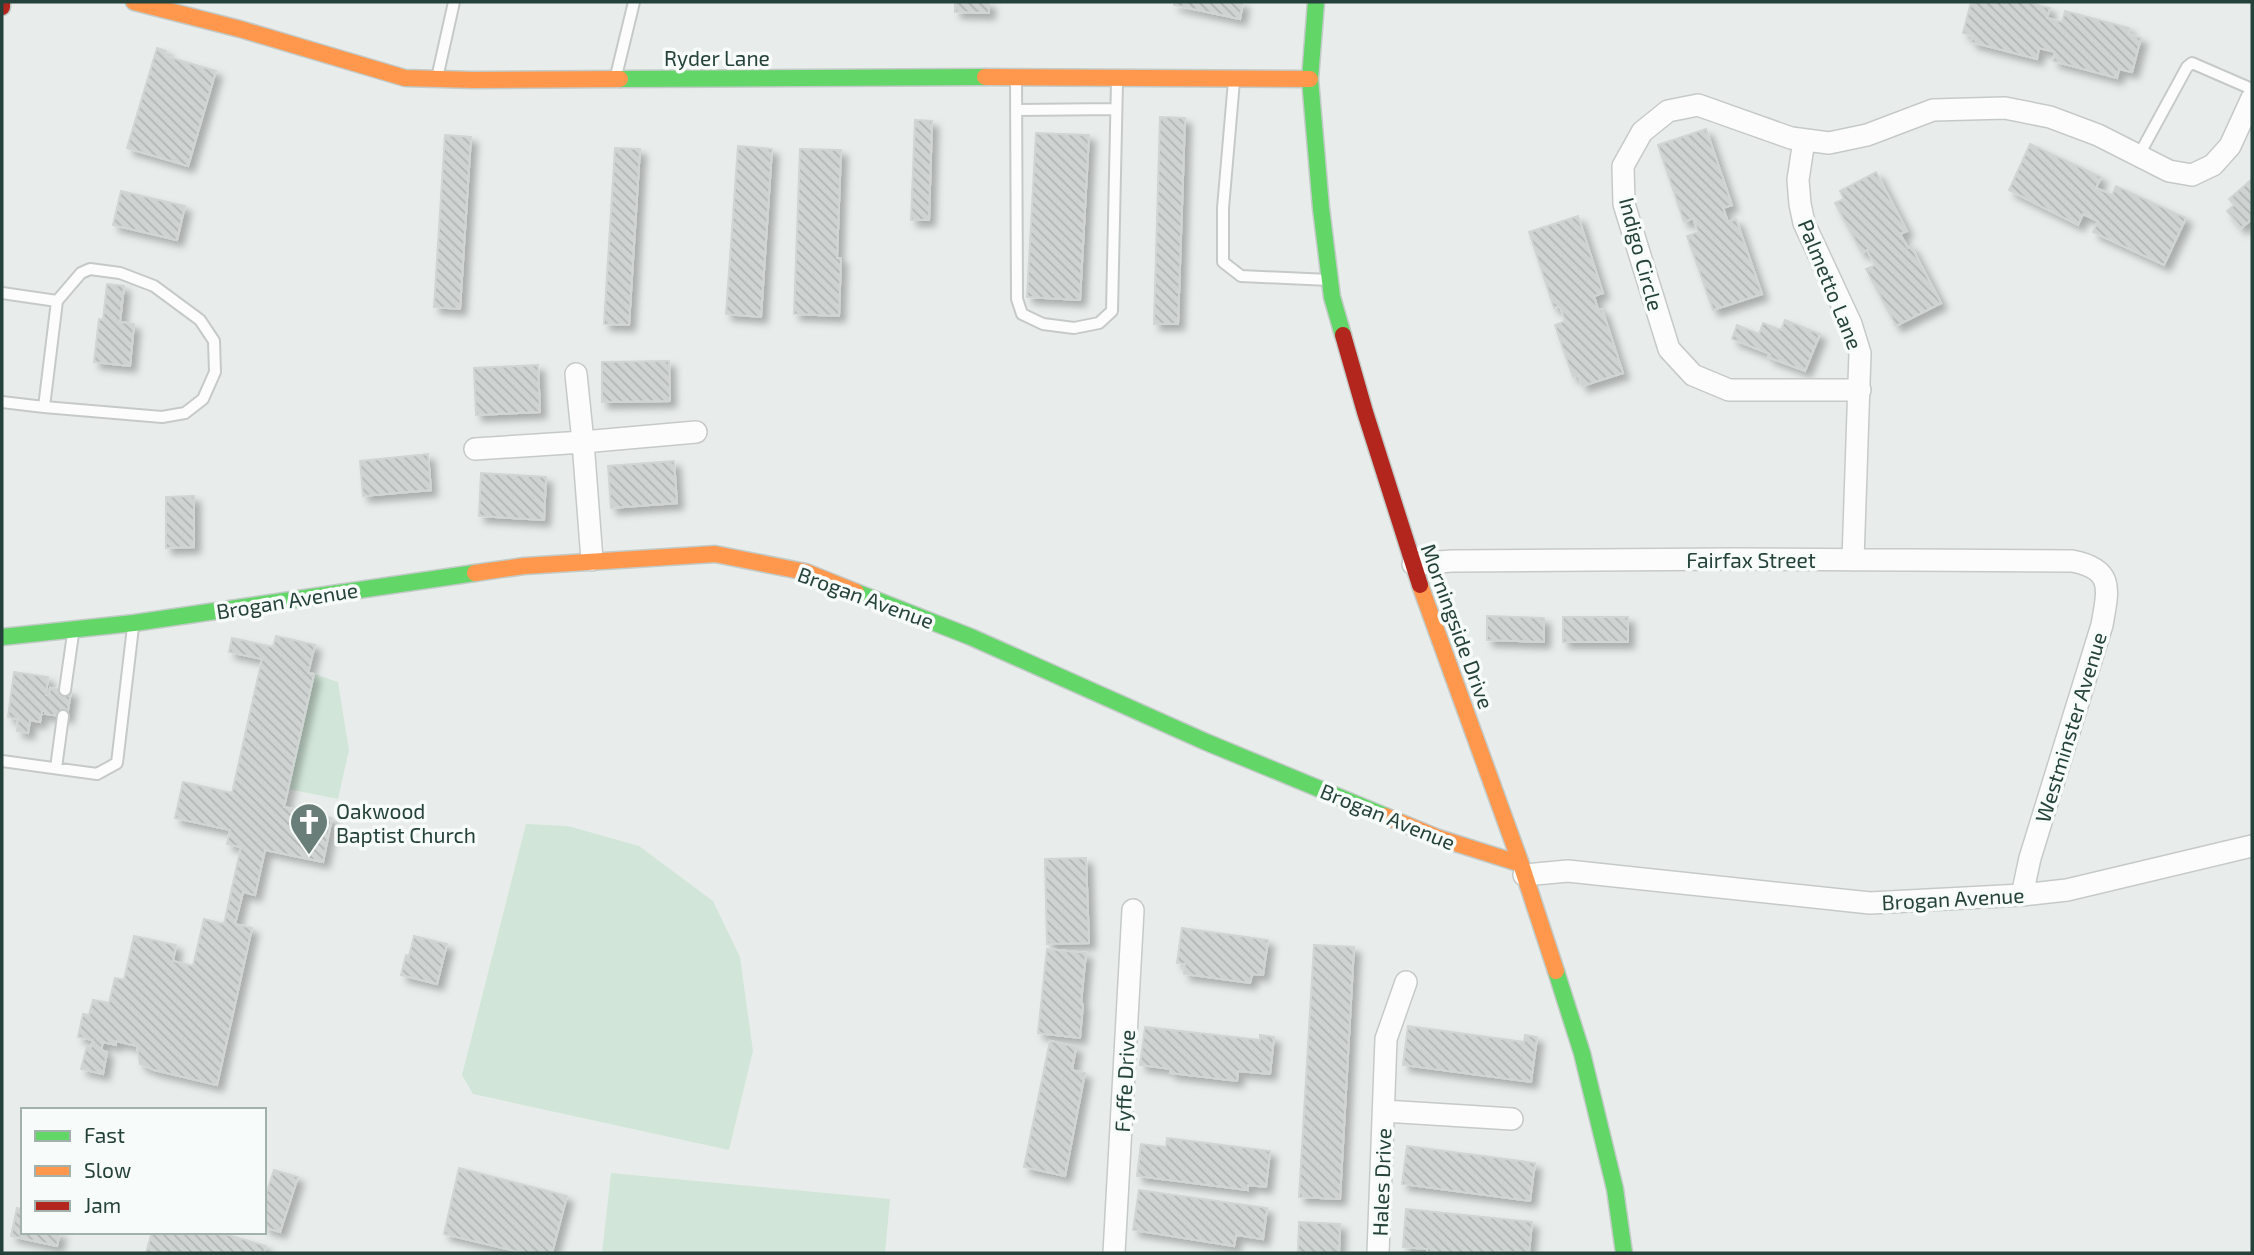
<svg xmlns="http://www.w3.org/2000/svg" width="2254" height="1255" font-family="'Exo 2',sans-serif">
	<defs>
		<pattern id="building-back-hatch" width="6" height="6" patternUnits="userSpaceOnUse" patternTransform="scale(1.75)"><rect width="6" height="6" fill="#cfd4d2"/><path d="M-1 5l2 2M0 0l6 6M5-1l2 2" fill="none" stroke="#b2b7b5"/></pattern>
		<filter id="shadow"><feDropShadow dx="6" dy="6" stdDeviation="3.5" flood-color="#0004"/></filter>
	</defs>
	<rect width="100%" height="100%" fill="#e8edeb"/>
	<!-- park -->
	<path fill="#d1e6d8" d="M314,674L338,682L349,750L338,799L288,789Z
		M526,824L568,826L639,846L713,901L740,957L753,1051L729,1150L473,1094L462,1075Z
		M611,1173L890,1199L885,1253H602Z"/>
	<!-- building -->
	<path fill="url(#building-back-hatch)" stroke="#d1d6d4" stroke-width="2" filter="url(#shadow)" d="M955,2H989V13L955,12Z
		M1174,2H1243L1240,19L1174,5Z
		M1971,2H2027L2050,8L2047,18L2062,22L2065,11L2129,28L2128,34L2141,38L2132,72L2119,69L2117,78L2053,61L2055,52L2039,48L2037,59L1971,42L1973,36L1963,33Z
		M157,48L166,51L165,56L216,71L188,166L127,148Z
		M1160,117L1185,118L1178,324H1154Z
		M915,120L932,121L929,220H911Z
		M1706,129L1732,205L1723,208L1728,222L1736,219L1762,294L1713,310L1687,236L1698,232L1693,218L1684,222L1658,145Z
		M1036,133L1089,135L1080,300L1027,297Z
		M445,135L471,137L460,309L434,307Z
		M2030,144L2101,177L2096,188L2112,195L2116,186L2186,218L2164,265L2093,232L2098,221L2083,214L2078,225L2009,190Z
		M738,146L772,149L761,317L726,314Z
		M615,148L640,149L629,325L604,324Z
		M800,149L841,150L837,258H841L839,316L794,314Z
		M1876,172L1907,231L1900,234L1908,248L1911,246L1941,303L1896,326L1866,269L1875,265L1867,250L1862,253L1835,203L1844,199L1840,191Z
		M2252,179V219L2241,228L2227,211L2234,205L2229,199Z
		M121,191L185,206L177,240L113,225Z
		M1578,216L1603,293L1594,296L1598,310L1602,309L1623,373L1582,386L1579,375L1573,377L1561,343L1555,325L1565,321L1560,306L1554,308L1529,232Z
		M107,284L124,286L120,322L134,324L130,366L94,362L99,319L103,320Z
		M1785,320L1820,334L1805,371L1768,357L1770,354L1732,339L1737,325L1759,334L1763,323L1781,330Z
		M669,361L670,401L602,402V362Z
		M538,365L540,412L476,415L474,368Z
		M428,454L431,490L363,496L360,461Z
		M674,461L677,503L611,508L608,466Z
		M481,473L546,477L544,520L479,516Z
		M194,496V547L166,548V497Z
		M1487,616L1544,618V642L1487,640Z
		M1563,617H1628V642H1563Z
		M276,636L315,645L308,673L314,674L284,807L332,818L323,862L265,850L255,895L243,892L235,924L252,928L217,1085L154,1070L140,1064L137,1046L116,1041V1045L103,1042L101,1050L107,1052L103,1074L81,1069L87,1046L91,1047L93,1040L78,1037L83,1014L89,1015L93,1000L109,1003L115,978L124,980L134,936L176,945L173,961L193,966L204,919L224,924L241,847L227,844L230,830L175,818L183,782L232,793L262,659L229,652L232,638L273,647Z
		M14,672L48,677L46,695H49L50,688L71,691L67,717L45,714L46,711H42L40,722L30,720L28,733L17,731L18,719L8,717Z
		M1086,858L1089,943L1047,944L1045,859Z
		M1182,928L1268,940L1263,975L1252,974L1250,983L1184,974L1185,964L1177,963Z
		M414,936L447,944L437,984L401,975L406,955L409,956Z
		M1314,945L1354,947L1340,1199L1299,1197Z
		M1047,949L1086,953L1081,1003L1083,1004L1080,1038L1038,1033Z
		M1408,1026L1524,1042L1525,1035L1537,1037L1531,1082L1403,1065Z
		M1145,1027L1260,1040V1035L1274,1037L1270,1074L1238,1071L1237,1081L1170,1073L1171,1069L1140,1065Z
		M1050,1041L1076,1047L1072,1070L1085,1073L1065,1176L1024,1167Z
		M1167,1138L1270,1151L1266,1187L1248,1185V1190L1137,1176L1141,1144L1166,1147Z
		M1407,1146L1535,1163L1530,1201L1402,1184Z
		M459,1168L567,1196L552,1253H523L444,1234Z
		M274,1170L298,1177L280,1232L264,1227V1200Z
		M1139,1190L1267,1208L1263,1239L1236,1235L1234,1246L1133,1230Z
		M17,1208L23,1209V1232H60L57,1246L11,1236Z
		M1406,1209L1532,1222L1529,1253L1496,1251V1253H1438L1427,1252V1249L1403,1247Z
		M1299,1222L1340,1224L1339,1253H1298Z
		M152,1232H218L266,1246L264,1253H146Z"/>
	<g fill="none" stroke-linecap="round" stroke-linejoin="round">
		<defs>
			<path id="lane" d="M616,76L634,2
				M437,78L454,2
				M1016,80L1017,299L1022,314L1043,324L1074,328L1099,323L1112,311L1117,82
				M1234,81L1223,208V262L1241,276L1329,280
				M1016,110L1116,109
				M2139,155L2187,67L2192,63L2252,89
				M2,293L57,301
				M2,402L44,407L162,417L185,413L203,399L215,372L214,341L200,320L154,286L120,273L90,269L81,273L57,301L44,407
				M65,690L73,634
				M2,761L97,774L117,763L133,627
				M56,768L63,716"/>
			<path id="street" d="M1804,140L1798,180L1800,204L1804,223L1851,324L1860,353L1853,560
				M1860,390H1729L1693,375L1669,349L1624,204L1623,166L1642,132L1668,111L1698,105L1791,138L1829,143L1867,135L1933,110L2005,108L2050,117L2098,135L2169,171L2192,175L2213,165L2230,146L2252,98
				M475,449L583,442L576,374
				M592,560L583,442L696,432
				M1413,564L1452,561L1735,559L2072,561C2115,569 2108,590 2102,625L2030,858L2022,895
				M1524,875L1568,871L1870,903L2022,895L2067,890L2252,846
				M1384,1111L1512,1119
				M1114,1253L1133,910
				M1378,1253L1386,1039L1406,982"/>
			<path id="fast" d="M1316,2L1310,79L1321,208L1332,297L1343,335
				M620,79L985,77
				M856,592L971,637L1206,742L1385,816
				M2,637L134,623L475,573
				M1556,971L1582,1053L1615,1189L1624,1253"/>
			<path id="slow" d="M134,2L240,29L405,78L473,80L620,79
				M985,77L1310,79
				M475,573L524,566L715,554L806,572L856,592
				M1420,585L1521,864L1556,971
				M1385,816L1436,837L1521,864"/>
			<path id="jam" d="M2,2V7
				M1343,335L1365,412L1420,585"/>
		</defs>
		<!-- lane casing -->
		<use href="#lane" stroke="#c5cac8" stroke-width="14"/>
		<!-- street casing -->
		<use href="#street" stroke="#c5cac8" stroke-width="24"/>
		<!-- fast casing -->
		<use href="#fast" stroke="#c3cbc8" stroke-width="19"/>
		<!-- slow casing -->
		<use href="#slow" stroke="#c3cbc8" stroke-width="19"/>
		<!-- jam casing -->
		<use href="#jam" stroke="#c3cbc8" stroke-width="19"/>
		<!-- lane -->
		<use href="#lane" stroke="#fcfcfc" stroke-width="10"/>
		<!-- street -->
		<use href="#street" stroke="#fcfcfc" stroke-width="21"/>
		<!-- fast -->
		<use href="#fast" stroke="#63d668" stroke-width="16"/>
		<!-- slow -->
		<use href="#slow" stroke="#ff974d" stroke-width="16"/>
		<!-- jam -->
		<use href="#jam" stroke="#b3261e" stroke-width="16"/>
	</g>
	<!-- icons -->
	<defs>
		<symbol id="church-pin" viewBox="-11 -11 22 30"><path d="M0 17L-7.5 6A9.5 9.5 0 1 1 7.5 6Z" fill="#697e78" stroke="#f7fbf9"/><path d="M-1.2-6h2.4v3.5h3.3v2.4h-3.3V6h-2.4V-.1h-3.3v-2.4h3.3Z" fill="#fff"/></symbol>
	</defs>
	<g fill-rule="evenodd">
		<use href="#church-pin" x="287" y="800" width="44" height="60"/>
	</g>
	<g text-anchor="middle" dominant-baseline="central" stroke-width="7" stroke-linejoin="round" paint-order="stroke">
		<!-- street labels -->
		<g font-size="21" fill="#24423a" stroke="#f7fbf9">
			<text x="717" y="57">Ryder Lane</text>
			<text transform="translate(1642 254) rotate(75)">Indigo Circle</text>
			<text transform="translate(1831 284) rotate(68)">Palmetto Lane</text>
			<text x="1751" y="559">Fairfax Street</text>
			<text transform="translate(866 597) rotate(20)">Brogan Avenue</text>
			<text transform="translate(287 600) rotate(-9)">Brogan Avenue</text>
			<text transform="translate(1458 626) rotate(70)">Morningside Drive</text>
			<text transform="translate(2070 727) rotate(-73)">Westminster Avenue</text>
			<text transform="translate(1388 816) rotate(22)">Brogan Avenue</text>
			<text transform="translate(1953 898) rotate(-3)">Brogan Avenue</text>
			<text transform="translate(1124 1081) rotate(-87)">Fyffe Drive</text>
			<text transform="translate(1381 1182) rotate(-88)">Hales Drive</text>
		</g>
		<!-- poi labels -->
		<g font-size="21" fill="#24423a" stroke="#f7fbf9" text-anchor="start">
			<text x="336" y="810">Oakwood<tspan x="336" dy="24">Baptist Church</tspan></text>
		</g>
	</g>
	<!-- border -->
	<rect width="2254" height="1255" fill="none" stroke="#24423a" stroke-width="7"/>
	<!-- legend -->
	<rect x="21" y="1108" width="245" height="126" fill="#f7fbf9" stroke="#a3b1ad" stroke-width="2"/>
	<rect x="35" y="1131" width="35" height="10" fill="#63d668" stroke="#a3b1ad" stroke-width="2"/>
	<text x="84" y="1143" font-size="21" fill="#24423a">Fast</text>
	<rect x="35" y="1166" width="35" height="10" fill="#ff974d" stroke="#a3b1ad" stroke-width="2"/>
	<text x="84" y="1178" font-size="21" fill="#24423a">Slow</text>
	<rect x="35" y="1201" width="35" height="10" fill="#b3261e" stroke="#a3b1ad" stroke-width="2"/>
	<text x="84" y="1213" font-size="21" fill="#24423a">Jam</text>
</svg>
